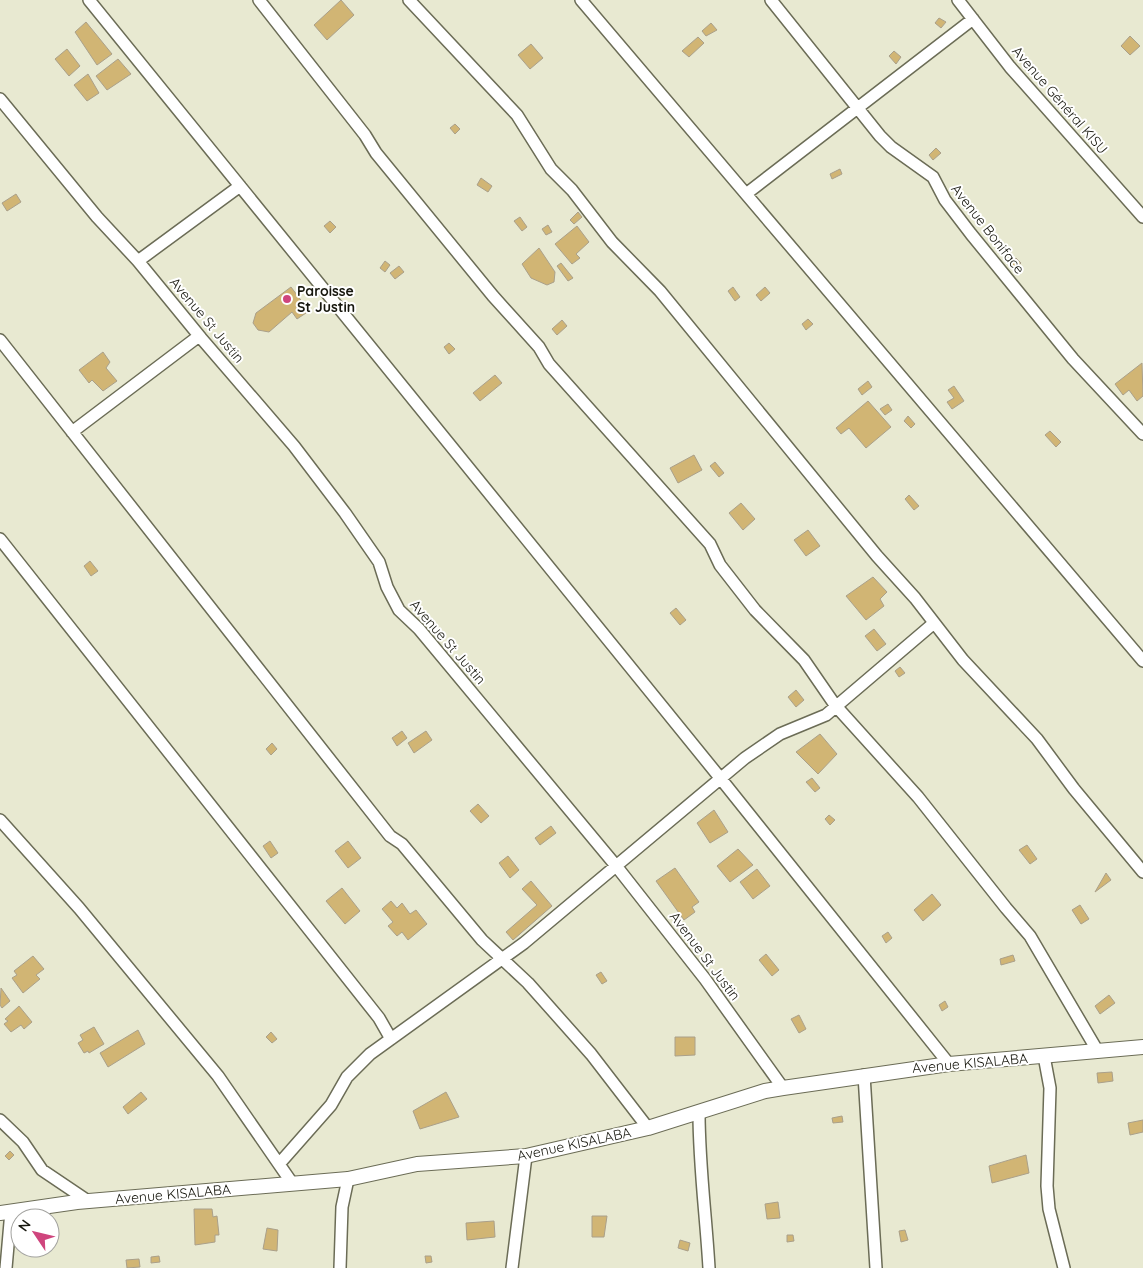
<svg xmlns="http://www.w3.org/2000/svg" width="1143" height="1268" font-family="Quicksand,sans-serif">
	<rect width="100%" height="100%" fill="#e8e9d1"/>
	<!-- building -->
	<path fill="#d1b574" stroke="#aaa08a" d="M341,0L354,15L327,40L314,25Z
		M939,18L946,22L941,28L935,23Z
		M86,22L112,54L97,65L75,32Z
		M711,23L717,30L706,36L702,31Z
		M1130,36L1140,46L1130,55L1121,46Z
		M698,37L704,43L689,57L682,51Z
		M531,44L543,58L530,69L518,55Z
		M67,49L80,66L69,76L55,59Z
		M894,51L901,57L896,64L889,56Z
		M118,59L131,74L107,90L96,76Z
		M88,74L99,93L87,101L74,85Z
		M455,124L460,129L455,134L450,128Z
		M936,148L941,153L933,160L929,155Z
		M840,169L842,174L832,179L830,174Z
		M481,178L492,186L488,192L477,185Z
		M16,194L21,202L7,211L2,203Z
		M578,212L582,217L574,224L570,220Z
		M520,217L527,227L522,231L514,221Z
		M330,221L336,227L330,233L324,226Z
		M548,225L552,232L546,235L542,229Z
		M577,226L589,242L576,254L580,258L572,264L555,244Z
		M539,248L555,272L554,282L547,285L531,278L522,264Z
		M1016,258L1021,263L1015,269L1010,264Z
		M385,261L390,265L385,272L380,268Z
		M561,263L573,278L568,281L557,266Z
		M399,266L404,272L395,279L390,273Z
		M291,287L309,311L297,319L292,312L269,332L258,330L253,323L256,313Z
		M733,287L740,297L735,301L728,291Z
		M765,287L770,293L761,301L756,295Z
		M808,319L813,324L806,330L802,324Z
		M562,320L567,326L557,335L552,329Z
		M449,343L455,349L449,354L444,347Z
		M103,352L110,362L106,368L117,381L103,391L92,380L89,383L79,370Z
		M1142,363L1143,396L1137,401L1129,390L1123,395L1115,384Z
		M495,375L502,383L480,401L473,393Z
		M868,381L872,387L862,395L858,389Z
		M954,386L964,401L952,409L947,402L954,398L948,390Z
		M868,401L891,427L866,448L849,428L841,434L836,428Z
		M888,404L892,410L885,415L880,409Z
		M908,416L915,424L911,428L904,421Z
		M1050,431L1061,442L1056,447L1045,435Z
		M694,455L702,470L678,483L670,468Z
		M715,462L724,473L719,477L710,466Z
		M909,495L919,506L914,510L905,499Z
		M741,503L755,519L743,530L729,513Z
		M808,530L820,546L806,556L794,540Z
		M90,561L98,571L91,576L84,566Z
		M873,577L887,592L880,599L884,606L866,620L846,596Z
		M676,608L686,620L680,625L670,613Z
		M874,629L886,644L877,651L865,636Z
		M900,667L905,673L899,677L895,671Z
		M796,690L804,700L796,707L788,697Z
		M402,731L407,738L397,746L392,738Z
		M426,731L432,740L414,753L408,743Z
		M820,734L837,754L818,774L796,752Z
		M272,743L277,749L271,755L266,749Z
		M812,778L820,788L815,792L806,782Z
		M478,804L489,816L481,823L470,811Z
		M714,810L728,832L710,843L697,823Z
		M829,815L835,820L830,825L825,819Z
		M551,826L556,833L540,845L535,838Z
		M270,841L278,853L271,858L263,846Z
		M348,841L361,858L348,868L335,851Z
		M1027,845L1037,859L1030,864L1019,850Z
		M738,849L753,865L730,882L717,866Z
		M508,856L519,870L510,878L499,863Z
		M675,868L699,902L692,907L695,912L684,920L656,881Z
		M757,869L770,886L753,899L740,882Z
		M1106,873L1111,880L1095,892Z
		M531,881L552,906L513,940L506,932L537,905L522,889Z
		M342,888L360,911L345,924L326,901Z
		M932,894L941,905L923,921L914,910Z
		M391,901L397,908L402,903L410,914L416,910L427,924L408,940L402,932L397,936L388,926L393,922L382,909Z
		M1080,905L1089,919L1081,924L1072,910Z
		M888,932L892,938L886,943L882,936Z
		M766,954L779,970L772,976L759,960Z
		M1013,955L1015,961L1001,965L1000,959Z
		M33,956L44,969L36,975L40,979L23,993L12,978L17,975L14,971Z
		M601,972L607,981L602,984L596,975Z
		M1,988L10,1001L2,1008L0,1005Z
		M1109,995L1115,1003L1100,1014L1095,1006Z
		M945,1001L948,1007L942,1011L939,1005Z
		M19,1006L32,1022L24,1029L21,1025L11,1032L4,1024L8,1021L5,1019Z
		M799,1015L806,1029L799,1033L791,1019Z
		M94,1027L104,1044L89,1053L88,1051L84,1053L78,1043L83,1040L80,1035Z
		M138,1030L145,1044L108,1067L100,1053Z
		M271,1032L277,1039L272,1043L266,1037Z
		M675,1037H695V1055L675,1056Z
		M1112,1072L1113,1081L1098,1083L1097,1073Z
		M141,1092L147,1099L128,1114L123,1107Z
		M446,1092L459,1117L420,1129L413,1111Z
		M842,1116L843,1122L833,1123L832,1118Z
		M1143,1120V1132L1130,1135L1128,1123Z
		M10,1151L14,1155L9,1160L5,1156Z
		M1026,1155L1029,1173L992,1183L989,1166Z
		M778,1202L780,1218L767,1219L765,1204Z
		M194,1209H212L213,1217L217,1216L219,1235H215V1242L195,1245Z
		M592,1216H607L604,1237H592Z
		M494,1221L495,1237L467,1240L466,1223Z
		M267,1228L278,1230L277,1251L263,1249Z
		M905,1230L908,1240L901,1242L899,1231Z
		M787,1235H793L794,1241L787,1242Z
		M680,1240L690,1243L688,1251L678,1248Z
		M159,1256L160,1262L151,1263V1257Z
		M425,1256H431L432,1262L426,1263Z
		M139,1259L140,1267L127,1268L126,1260Z"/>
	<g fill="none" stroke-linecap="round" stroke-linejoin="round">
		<defs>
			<path id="minor" d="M89,0L721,779L949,1064
				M259,0L365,135L376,153L493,296L539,347L549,364L710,544L720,565L755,610L804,660L835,705L918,797L1006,908L1030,936L1097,1050
				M409,0L517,115L551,169L572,190L612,242L660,291L877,556L915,598L963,660L1037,739L1074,789L1143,872
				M581,0L1143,661
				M771,0L880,136L891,147L933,177L945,200L971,234L1073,359L1143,434
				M958,0L1010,67L1143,217
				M0,99L97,217L138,261L201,338L294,446L345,513L379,562L387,587L399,610L419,629L617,867L705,979L783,1088
				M746,194L973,19
				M138,261L240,186
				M0,340L390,836L402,844L482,940L528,983L591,1054L648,1128
				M72,432L199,336
				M0,539L379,1018L391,1039
				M0,820L79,908L218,1076L292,1183
				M1044,1056L1050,1088L1047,1186L1049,1209L1064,1268
				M864,1075L876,1268
				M699,1113C699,1165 706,1216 709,1268
				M0,1120L23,1142L42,1170L88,1201
				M279,1164L331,1105L347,1077L370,1054L524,943L745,758L780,734L826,715L934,623
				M6,1268L11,1211
				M340,1268L342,1207L348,1179
				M512,1268L526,1156"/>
			<path id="tertiary" d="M0,1213L77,1202L348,1179L417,1164L526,1156L648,1128L765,1091L783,1088L949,1064L1143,1047"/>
		</defs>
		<!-- minor casing -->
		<use href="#minor" stroke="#6b6c56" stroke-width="14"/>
		<!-- tertiary casing -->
		<use href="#tertiary" stroke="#6b6c56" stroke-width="16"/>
		<!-- minor -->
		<use href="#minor" stroke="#fff" stroke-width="11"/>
		<!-- tertiary -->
		<use href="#tertiary" stroke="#fff" stroke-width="14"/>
	</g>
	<!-- markers -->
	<circle fill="#cf457d" stroke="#fff" stroke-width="2" cx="287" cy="299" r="5"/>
	<g text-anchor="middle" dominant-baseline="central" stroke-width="4" stroke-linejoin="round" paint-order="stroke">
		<!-- street labels -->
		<g font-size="14" fill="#17170e" stroke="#fff">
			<text transform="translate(1060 100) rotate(49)">Avenue Général KISU</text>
			<text transform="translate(988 229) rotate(52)">Avenue Boniface</text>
			<text transform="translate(207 320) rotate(50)">Avenue St Justin</text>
			<text transform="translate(448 642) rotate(49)">Avenue St Justin</text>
			<text transform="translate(705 956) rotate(53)">Avenue St Justin</text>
			<text transform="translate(970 1063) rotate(-5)">Avenue KISALABA</text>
			<text transform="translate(574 1144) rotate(-12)">Avenue KISALABA</text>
			<text transform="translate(173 1194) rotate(-5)">Avenue KISALABA</text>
		</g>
		<!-- poi labels -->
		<g font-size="14" font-weight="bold" fill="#17170e" stroke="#fff" text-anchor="start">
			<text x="297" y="291">Paroisse<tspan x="297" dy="16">St Justin</tspan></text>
		</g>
	</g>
	<!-- north arrow -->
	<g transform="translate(35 1233) rotate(305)"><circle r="24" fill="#ffffff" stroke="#a2a29f"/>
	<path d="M0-4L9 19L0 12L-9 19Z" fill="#cf457d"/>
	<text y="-8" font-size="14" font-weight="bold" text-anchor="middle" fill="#17170e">N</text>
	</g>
</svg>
